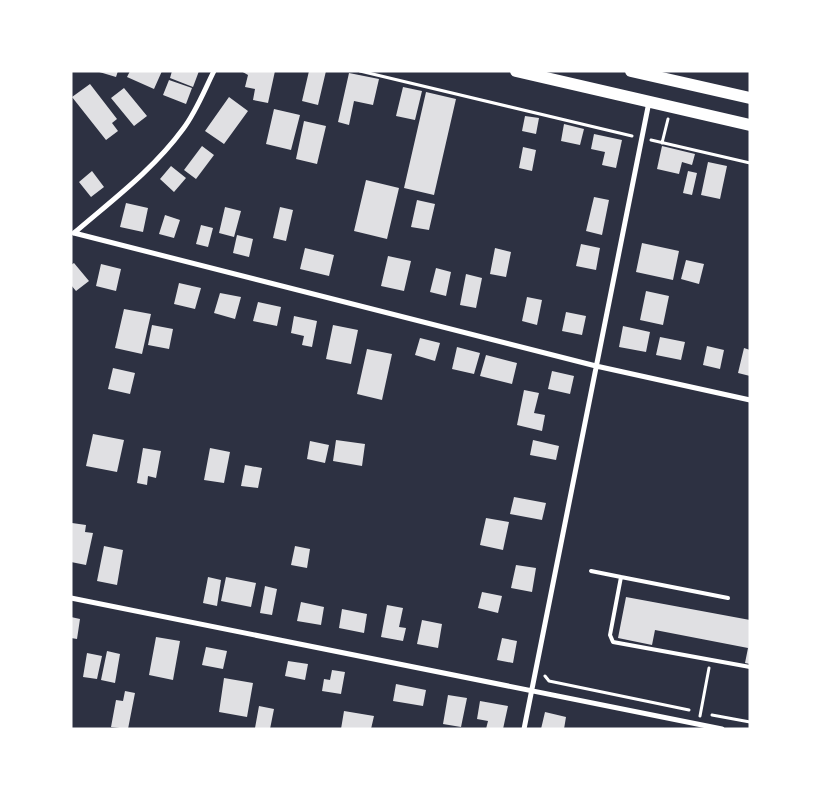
<svg xmlns="http://www.w3.org/2000/svg" width="821" height="800" font-family="'PT Sans',sans-serif">
	<rect width="100%" height="100%" fill="#2d3142"/>
	<!-- building -->
	<path fill="#e0e0e3" d="M96,71H118L116,77Z
		M130,71H162L154,89L127,77Z
		M172,71H199L193,87L170,78Z
		M241,71H275L268,103L253,100L255,89L245,87L248,75Z
		M309,71H326L318,105L302,101Z
		M349,73L379,79L373,105L354,101L349,125L338,122Z
		M169,80L192,88L186,104L163,95Z
		M90,84L117,119L112,123L118,131L106,140L72,97Z
		M403,87L422,91L415,120L396,116Z
		M124,88L147,116L134,126L111,98Z
		M426,92L456,99L434,195L404,188Z
		M229,97L248,111L224,144L205,131Z
		M274,109L300,115L291,150L266,144Z
		M525,116L539,118L536,134L522,131Z
		M304,121L326,126L317,164L296,159Z
		M564,124L584,129L580,145L561,141Z
		M594,134L622,140L616,168L602,165L605,152L591,149Z
		M202,146L214,155L196,179L184,170Z
		M662,146L695,154L692,165L682,162L679,174L657,169Z
		M523,147L536,150L532,171L519,168Z
		M708,162L727,166L720,199L701,195Z
		M171,166L186,178L174,192L160,179Z
		M92,171L104,187L91,197L79,182Z
		M688,171L697,173L692,195L683,193Z
		M366,180L399,188L387,239L354,231Z
		M594,197L609,200L602,235L586,231Z
		M417,200L435,204L429,230L411,227Z
		M126,203L148,208L143,232L120,227Z
		M225,207L241,211L234,237L219,233Z
		M280,207L293,210L286,241L273,238Z
		M165,215L180,220L174,238L159,234Z
		M201,225L213,228L208,247L196,244Z
		M237,235L253,239L249,257L233,253Z
		M642,243L679,251L673,280L636,272Z
		M581,244L600,248L596,270L576,266Z
		M305,248L334,255L329,276L300,269Z
		M495,248L511,252L506,277L490,274Z
		M388,256L411,261L404,291L381,286Z
		M686,260L704,264L699,284L681,279Z
		M74,263L89,281L76,291L71,285V265Z
		M101,264L121,269L116,291L96,286Z
		M436,268L451,272L446,296L430,292Z
		M466,274L482,278L476,308L460,305Z
		M179,283L201,288L195,309L174,304Z
		M646,291L669,296L663,325L640,320Z
		M220,293L241,297L235,319L214,313Z
		M527,297L542,300L537,325L522,321Z
		M258,302L281,307L277,326L253,321Z
		M124,309L151,314L142,354L115,348Z
		M566,312L586,316L582,335L562,331Z
		M294,316L317,321L312,347L302,345L304,336L291,333Z
		M152,325L173,329L169,349L148,345Z
		M333,325L358,330L351,364L326,359Z
		M623,326L650,332L646,352L619,347Z
		M660,337L685,342L681,360L656,355Z
		M420,338L440,343L435,361L415,355Z
		M707,346L724,350L720,369L703,365Z
		M457,347L480,353L474,374L452,369Z
		M744,348L750,350V376L738,373Z
		M367,349L392,354L382,400L357,394Z
		M486,355L517,363L512,384L480,376Z
		M113,368L135,373L130,394L108,389Z
		M552,371L574,376L570,394L548,389Z
		M524,390L539,393L534,413L545,415L542,431L517,425Z
		M93,434L124,440L117,472L86,466Z
		M336,440L365,444L362,466L333,461Z
		M533,440L559,446L556,460L530,455Z
		M310,441L329,445L325,463L307,459Z
		M143,448L161,451L156,478L148,476L147,485L137,483Z
		M210,448L230,452L224,483L204,480Z
		M245,465L262,468L258,488L241,486Z
		M514,497L546,503L542,520L510,514Z
		M486,518L509,522L503,550L480,545Z
		M72,523L86,525L85,532L93,533L86,565L71,562Z
		M104,546L123,550L117,585L97,581Z
		M295,546L310,549L307,568L291,565Z
		M516,565L536,568L532,592L511,588Z
		M208,577L221,580L217,606L203,603Z
		M226,577L256,583L251,607L221,601Z
		M265,586L277,589L272,615L260,613Z
		M482,592L502,596L498,613L478,608Z
		M626,597L750,620V664L745,663L748,648L655,630L652,645L618,638Z
		M301,602L324,607L321,625L297,621Z
		M387,605L403,608L399,627L406,628L403,641L381,637Z
		M342,609L367,614L364,633L339,628Z
		M71,617L80,619L77,639L71,638Z
		M422,620L442,624L438,648L417,644Z
		M156,637L180,641L173,680L149,675Z
		M502,638L517,641L513,663L497,660Z
		M206,647L227,651L223,669L202,665Z
		M107,651L120,654L115,683L101,680Z
		M87,653L102,656L97,679L83,677Z
		M288,661L308,664L305,680L285,676Z
		M332,670L345,672L341,694L322,691L324,679L330,680Z
		M224,678L253,683L247,717L219,712Z
		M396,684L426,690L423,706L393,701Z
		M125,691L135,693L128,729L111,727L116,700L123,701Z
		M448,695L467,698L461,727L443,724Z
		M480,701L508,706L503,729H486L488,721L477,719Z
		M259,706L274,709L270,729L255,728Z
		M344,711L374,716L371,729H341Z
		M545,712L566,717L564,729H541Z"/>
	<g fill="none" stroke-linecap="round" stroke-linejoin="round">
		<!-- path -->
		<path stroke="#fff" stroke-width="3" d="M360,71L632,136
			M651,140L750,163
			M662,143L668,119
			M545,676L549,681L689,710
			M712,715L750,722
			M700,716L709,668"/>
		<!-- service -->
		<path stroke="#fff" stroke-width="4" d="M591,571L621,577L610,635L613,642L750,667
			M621,577L728,598"/>
		<!-- minor -->
		<path stroke="#fff" stroke-width="5" d="M74,233L596,366L750,400
			M74,233C111,201 153,170 183,129C196,112 204,91 214,71
			M71,598L722,729
			M524,729L649,102"/>
		<!-- primary -->
		<path stroke="#fff" stroke-width="12" d="M516,71L750,125
			M631,71L750,98"/>
	</g>
	<!-- border -->
	<rect width="821" height="800" fill="none" stroke="#ffffff" stroke-width="145"/>
</svg>
